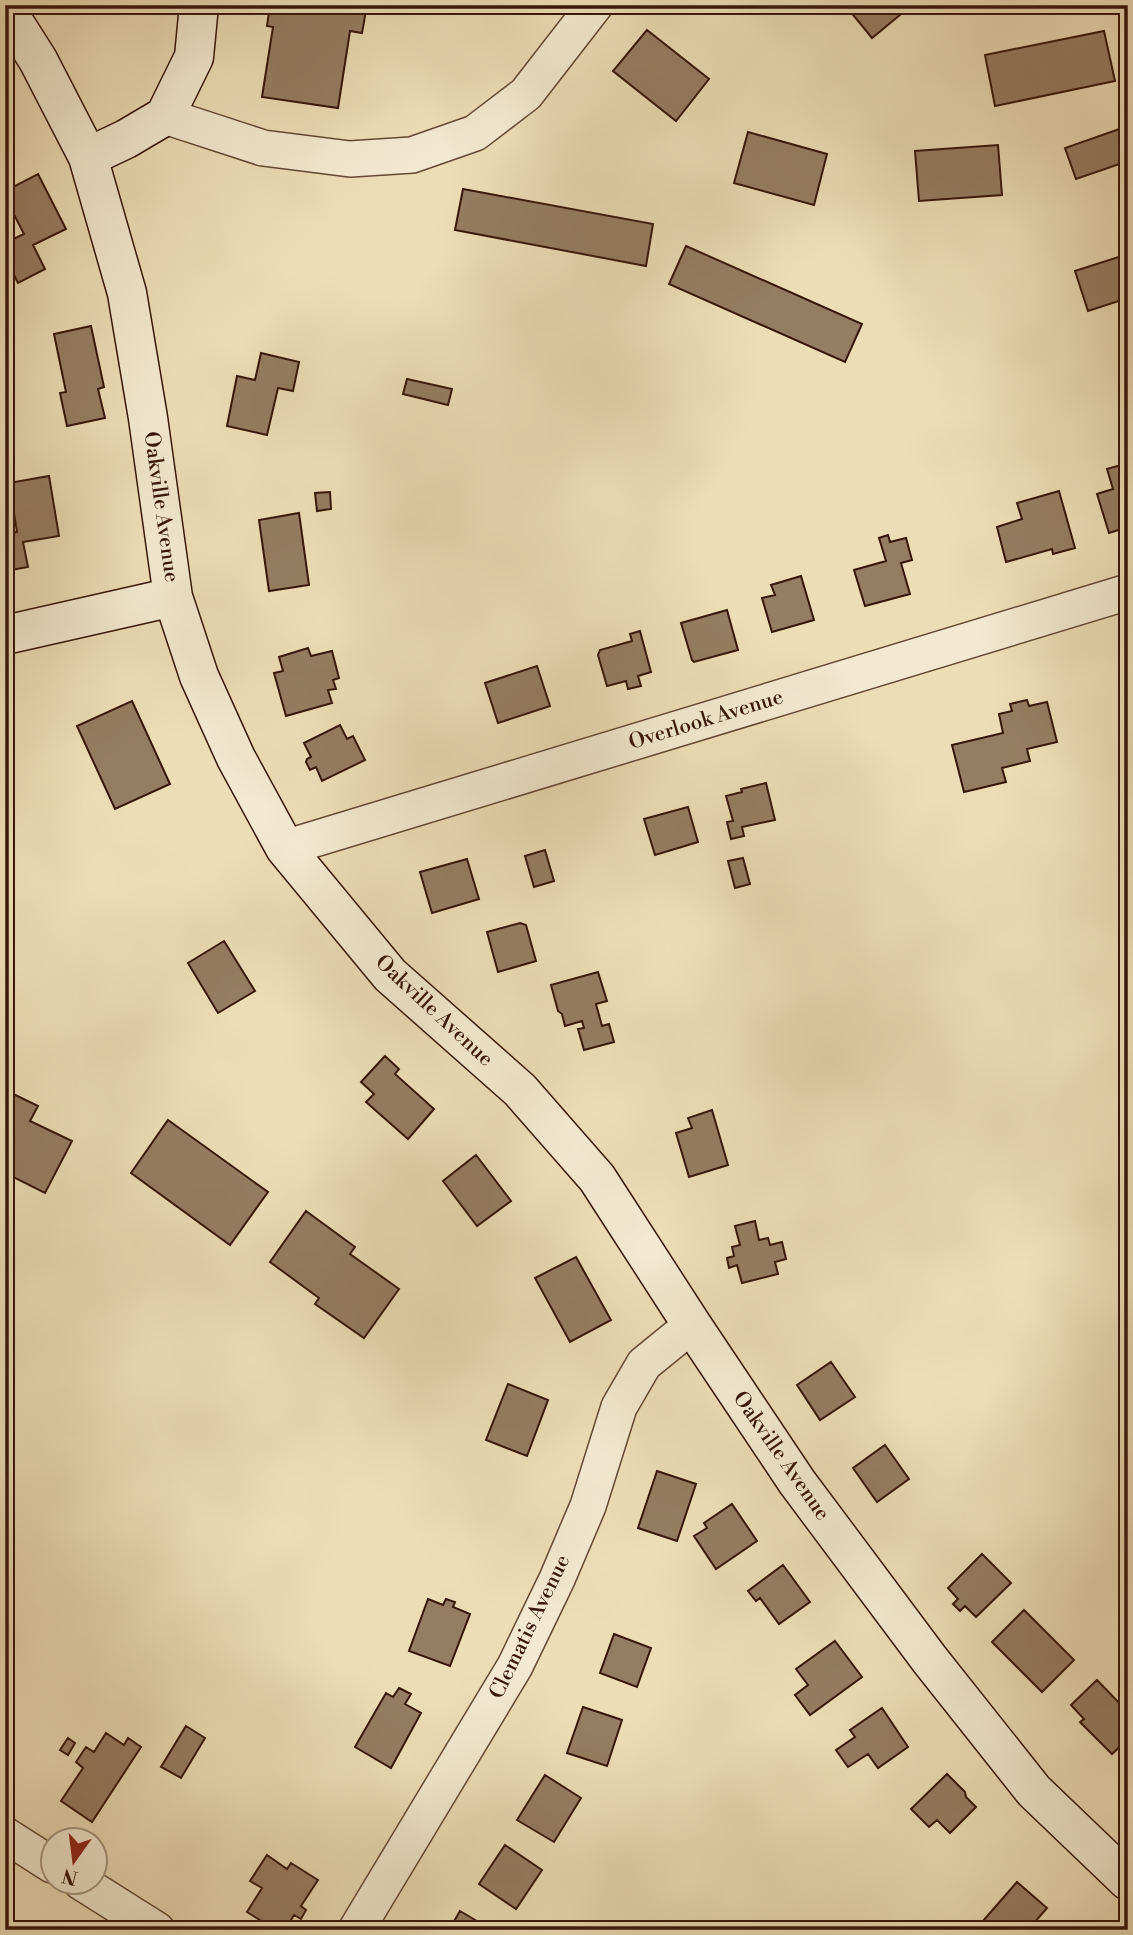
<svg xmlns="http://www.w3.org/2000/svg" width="1133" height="1935" font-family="'Libre Bodoni',serif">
	<rect width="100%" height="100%" fill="#edddb6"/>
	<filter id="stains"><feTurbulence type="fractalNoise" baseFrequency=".00286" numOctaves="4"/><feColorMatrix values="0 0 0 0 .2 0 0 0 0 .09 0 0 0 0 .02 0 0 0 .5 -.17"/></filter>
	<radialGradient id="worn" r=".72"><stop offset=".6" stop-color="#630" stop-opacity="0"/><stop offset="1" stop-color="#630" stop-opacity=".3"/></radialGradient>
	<!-- building -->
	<path fill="#957d63" stroke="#361609" stroke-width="2" d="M270,5H367L362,33L350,31L338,108L262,97L273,27L267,26Z
		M845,5H912L872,38Z
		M647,30L709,79L676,121L613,71Z
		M1104,31L1115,81L995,106L985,55Z
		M1128,126V161L1076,179L1065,148Z
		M748,132L827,154L814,205L734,183Z
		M998,145L1002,195L919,201L915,151Z
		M38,174L66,229L33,245L45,269L18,283L5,257V243L24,234L5,197V191Z
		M463,189L653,224L646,266L455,230Z
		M686,246L862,324L845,362L669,284Z
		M1128,254V298L1088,311L1075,271Z
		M91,326L104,387L98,389L105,418L67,426L60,393L66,392L54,334Z
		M261,353L299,362L293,391L278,388L267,435L227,426L237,376L255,380Z
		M407,379L452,389L448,405L403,394Z
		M1128,463V527L1109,533L1097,494L1113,489L1107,469Z
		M49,476L59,536L23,542L28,567L5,571V534L17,532L9,483Z
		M1059,491L1075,548L1053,554L1052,549L1006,562L997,527L1022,519L1017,503Z
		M330,492L331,509L317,511L315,493Z
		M299,513L309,585L269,591L259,520Z
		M888,535L890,542L906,538L912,560L901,563L910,594L865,606L854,570L886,561L879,538Z
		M801,576L814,620L772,632L762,598L775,595L771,585Z
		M727,610L738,650L694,662L692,660L681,623Z
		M640,631L651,672L638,676L641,686L628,689L626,681L607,686L598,655L600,650L632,641L630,634Z
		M308,648L311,656L332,651L339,678L333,680L336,689L328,690L332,703L286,716L274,673L283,671L279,657Z
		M537,666L550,706L498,723L485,683Z
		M1027,700L1029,706L1047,702L1057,742L1027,749L1030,761L1002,768L1006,782L964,792L952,745L1003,733L999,714L1012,711L1010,704Z
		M132,701L170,784L115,809L77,726Z
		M340,725L347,739L353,736L365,760L322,781L316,767L310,770L306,762L307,759L311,757L304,743Z
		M766,783L775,820L742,827L744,836L731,839L727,822L733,821L726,796L742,792L741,789Z
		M688,807L698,842L655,855L644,819Z
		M545,850L554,881L534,887L525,856Z
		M743,858L750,884L735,888L728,861Z
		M467,859L479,899L432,913L420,872Z
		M520,923L526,925L536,961L498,972L487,932Z
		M224,941L255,991L218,1013L188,963Z
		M598,972L607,1001L596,1004L602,1026L609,1024L614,1042L584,1050L578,1029L584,1028L582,1021L565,1026L562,1014L558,1011L551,985Z
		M385,1056L399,1069L395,1074L434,1109L408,1139L366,1102L374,1094L361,1082Z
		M5,1090L38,1106L30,1121L72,1141L45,1193L5,1173V1169L9,1161L5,1159Z
		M712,1110L728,1165L689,1177L676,1133L692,1128L688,1118Z
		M168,1120L268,1192L230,1245L131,1173Z
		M476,1155L511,1201L477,1226L443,1181Z
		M306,1211L355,1247L350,1254L399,1289L364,1338L315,1304L319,1298L270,1262Z
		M755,1221L759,1240L768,1238L770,1245L782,1242L786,1259L775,1262L778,1274L742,1283L737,1265L729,1268L727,1258L734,1256L732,1247L740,1245L735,1226Z
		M576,1257L611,1320L570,1342L535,1278Z
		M831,1362L855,1397L820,1420L797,1385Z
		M508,1384L548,1400L527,1456L486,1440Z
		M885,1445L909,1479L877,1502L853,1468Z
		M657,1471L696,1484L677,1541L638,1528Z
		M732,1504L757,1541L716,1569L694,1536L707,1528L704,1523Z
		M982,1554L1011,1583L976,1617L965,1606L960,1611L953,1604L958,1599L948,1588Z
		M783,1565L810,1602L779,1624L760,1598L756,1601L748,1591Z
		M428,1599L443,1605L446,1599L455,1602L453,1607L470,1614L450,1666L409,1651Z
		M1024,1610L1074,1660L1042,1692L992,1642Z
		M614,1634L651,1648L637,1687L600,1673Z
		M835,1641L862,1677L810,1715L795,1695L808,1685L796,1669Z
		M1097,1680L1123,1707L1128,1703V1739L1112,1754L1080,1722L1084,1719L1071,1705Z
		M399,1688L411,1694L405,1704L421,1713L391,1768L355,1747L386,1693L393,1697Z
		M583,1707L622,1720L607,1766L567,1753Z
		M882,1708L908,1747L878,1768L868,1754L848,1767L836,1750L855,1737L850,1730Z
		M186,1726L205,1738L181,1778L161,1767Z
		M106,1733L124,1745L128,1738L141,1747L92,1822L61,1801L83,1768L76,1762L86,1747L94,1752Z
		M68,1738L75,1743L68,1755L60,1750Z
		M947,1774L965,1792L966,1797L976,1807L950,1833L937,1820L929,1827L911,1809Z
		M545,1775L581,1798L554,1842L517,1820Z
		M1128,1786V1800L1121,1793Z
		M505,1845L542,1870L516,1909L479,1884Z
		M267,1855L287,1869L291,1863L318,1880L301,1906L306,1910L301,1919L294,1915L285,1930H276L247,1912L262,1888L250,1881Z
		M1017,1882L1047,1908L1028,1930H975Z
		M460,1911L492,1930H449Z
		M30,1922L43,1930H26Z"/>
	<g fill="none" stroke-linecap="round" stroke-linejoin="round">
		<defs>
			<path id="street" d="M165,116L263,148L350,159L412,155L475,133L526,94L595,5
				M285,848L1128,592
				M5,1835L52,1865
				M81,1882L157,1930
				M356,1930L515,1666L557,1579L588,1506L619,1407L644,1364L692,1325"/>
			<path id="secondary" d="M5,8L38,60L88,157L127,293L148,418L173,597L199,676L236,758L285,848L390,975L520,1090L597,1178L692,1325L797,1482L930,1660L1034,1791L1128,1881
				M88,157L126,139L165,116L194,57L199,5
				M5,635L173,597"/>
		</defs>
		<!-- street casing -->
		<use href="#street" stroke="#644834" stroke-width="38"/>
		<!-- secondary casing -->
		<use href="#secondary" stroke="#361609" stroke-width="41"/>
		<!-- street -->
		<use href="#street" stroke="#f3e9d0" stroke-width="35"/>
		<!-- secondary -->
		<use href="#secondary" stroke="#f3e9d0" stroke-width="38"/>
	</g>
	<g text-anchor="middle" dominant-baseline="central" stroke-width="7" stroke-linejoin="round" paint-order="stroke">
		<!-- street labels -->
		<g font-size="21" fill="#361609" stroke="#f3e9d0">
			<text transform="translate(161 507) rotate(82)">Oakville Avenue</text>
			<text transform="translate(706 720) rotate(-17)">Overlook Avenue</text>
			<text transform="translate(434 1011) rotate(43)">Oakville Avenue</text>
			<text transform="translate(781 1456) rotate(55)">Oakville Avenue</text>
			<text transform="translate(530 1627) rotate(-64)">Clematis Avenue</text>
		</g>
	</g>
	<!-- margin -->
	<rect width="1133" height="1935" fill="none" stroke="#edddb6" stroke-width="28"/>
	<rect x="7" y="7" width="1119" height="1921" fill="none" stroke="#361609" stroke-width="3.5"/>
	<rect x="14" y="14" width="1105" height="1907" fill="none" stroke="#361609" stroke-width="2"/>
	<!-- north arrow -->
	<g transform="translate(74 1861) rotate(194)"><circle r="33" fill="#f3e9d0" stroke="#a79580" stroke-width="2"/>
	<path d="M0-5L12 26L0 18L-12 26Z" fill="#8f2418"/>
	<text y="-10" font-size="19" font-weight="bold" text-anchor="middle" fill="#361609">N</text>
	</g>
	<rect width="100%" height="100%" filter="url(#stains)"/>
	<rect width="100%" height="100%" fill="url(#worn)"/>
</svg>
